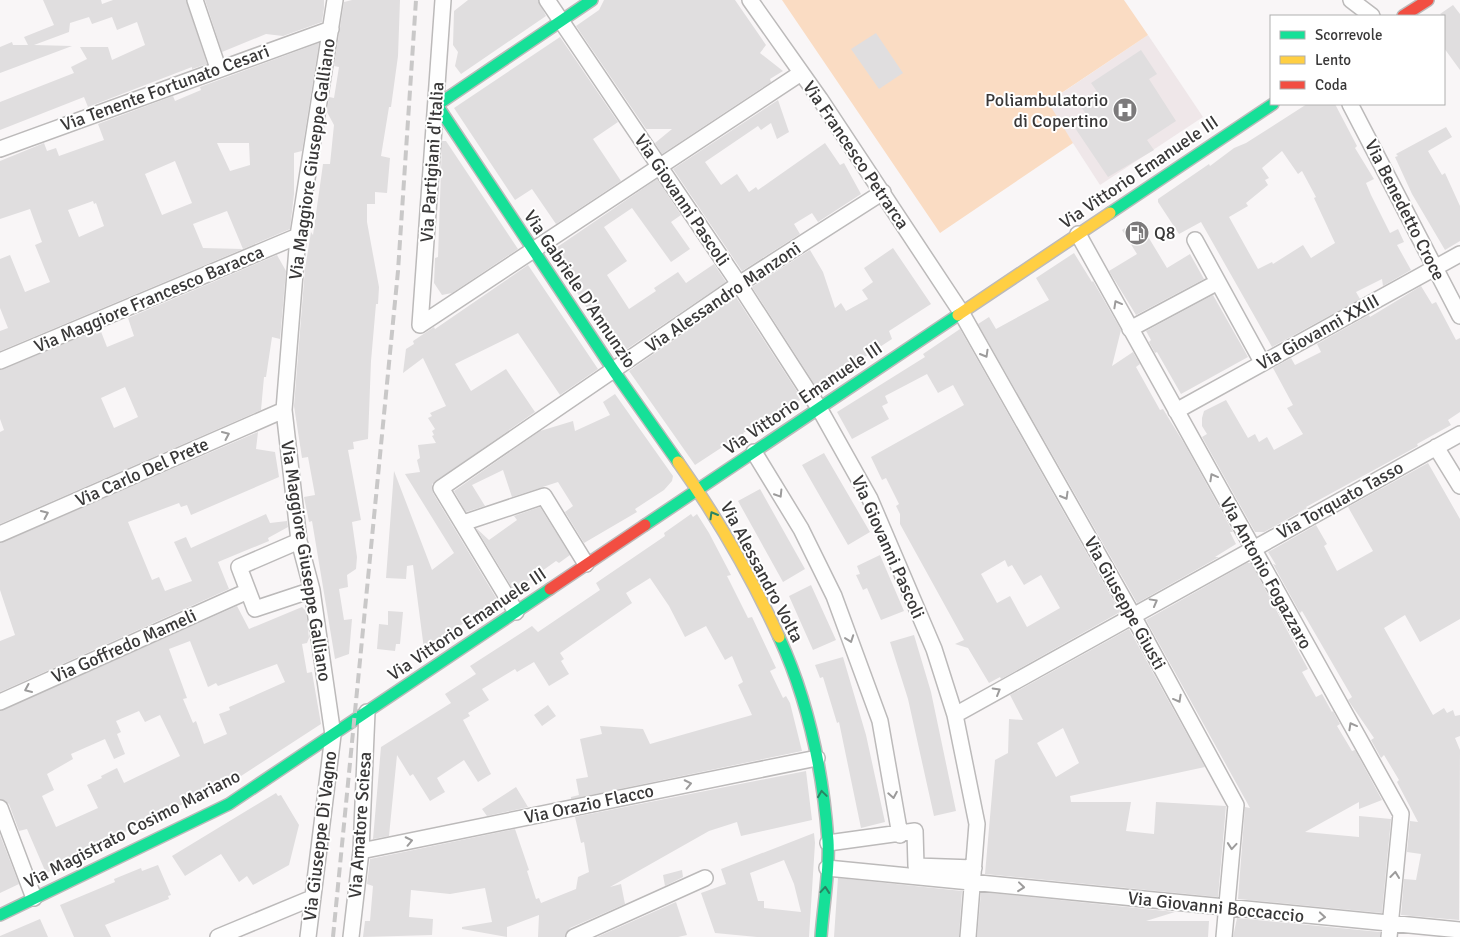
<svg xmlns="http://www.w3.org/2000/svg" width="1460" height="937" font-family="Signika,sans-serif">
	<rect width="100%" height="100%" fill="#f9f6f7"/>
	<!-- built -->
	<path fill="#efe7e9" d="M1148,35L1203,117L1100,185L1047,103Z"/>
	<!-- garden -->
	<path fill="#fadcc3" d="M782,0H1124L1148,35L1048,102L1073,143L940,233Z"/>
	<!-- building -->
	<path fill="#e0dedf" fill-rule="evenodd" d="M43,0H101L102,4L113,0H186L207,64L192,69V67L88,107L84,97L0,130V102L74,73L71,67L87,59L80,47H108L112,60L145,45L137,22L117,30L112,17L92,24L89,17L70,23L69,32L34,45L72,46L0,73V47L12,42L13,45H28L24,37L54,25Z
		M205,0H324V8L322,22L283,36L266,34L222,52Z
		M352,0H400L398,56L391,107H389L381,156L390,158L387,193L375,192V204H367V222L379,287L378,304H376L371,361L368,439L353,442L354,449L348,450L361,520L352,522L357,557L356,569L347,575L348,587L339,589L344,620L352,619L349,654L335,659L312,521L309,522L304,497L315,495L308,457L302,458L294,406L305,269L311,232L313,235L323,164H330L334,125L327,112L329,97L334,98L339,67L334,66L344,2Z
		M468,0H538L546,16L461,74L455,66L458,52L453,45L454,11Z
		M604,0H735L766,45L760,53L783,71L770,79L771,82L662,154L655,143L672,129H646L576,26L599,10Z
		M1453,5L1460,14V70L1444,48V16L1440,14Z
		M876,33L903,73L879,89L851,49Z
		M560,37L618,122L593,139L621,181L556,224L532,189L515,200L454,108Z
		M319,43L302,151L294,153V194L290,229L243,249L227,211L193,224L203,248L243,249L0,351V331L8,328L0,308V259L10,255L25,292L50,282L35,245L42,242L30,209L0,219V161L44,143L47,151L56,148L59,156L104,140L98,124L173,96L175,101L201,90L200,87ZM217,143H249L250,165L230,171ZM175,161L192,203L162,215L145,174ZM93,201L94,204L96,203L104,226L79,237L68,210Z
		M1141,50L1157,74L1149,79L1176,121L1147,140L1154,150L1108,177L1075,128L1089,119L1080,105L1098,93L1091,83Z
		M778,100L789,132L777,139L771,123L761,130L758,126L705,162L721,185L737,174L749,192L756,187L758,190L825,143L840,165L844,163L861,194L818,222L812,213L794,224L800,234L742,271L673,169Z
		M1307,104H1335L1357,146L1355,148L1374,179L1366,183L1371,195L1390,233L1398,229L1404,242L1397,245L1411,270L1383,286L1382,279L1356,292L1360,299L1272,347L1201,222L1179,234L1158,202V199L1209,164L1210,166L1234,148L1246,143ZM1282,151L1298,174L1302,171L1316,197L1314,198L1335,243L1311,258L1303,245L1273,264L1272,262L1258,269L1229,217L1248,206L1246,203L1268,185L1265,180L1269,178L1262,168Z
		M1446,127L1452,137L1428,151L1442,175L1445,173L1460,206V241L1445,250L1412,194L1395,157L1398,156L1396,154Z
		M442,141H446L518,249L452,293L442,295L434,283L435,258L438,257Z
		M657,179L681,215L671,222L690,249L671,262L632,208L604,227L627,261L607,275L629,309L656,291L654,288L678,272L686,283L714,264L726,282L618,355L550,252Z
		M1138,220L1167,268L1190,254L1204,279L1136,315L1109,271L1137,254L1122,230Z
		M893,248L931,304L889,331L892,339L817,388L752,287L810,250L823,272L835,308L841,303L846,311L868,299L862,290L873,282L864,268Z
		M1074,253L1092,282L1093,281L1121,330L1112,366L1133,352L1140,364L1136,367L1160,410L1163,409L1185,445L1233,532H1230L1236,544L1215,557H1219L1137,603L978,324L989,317L996,329L1049,300L1036,278Z
		M277,255L286,271L280,339L272,337L266,377H264L261,410L0,524V432L4,430L0,419V370L100,329L107,347L134,336L128,318ZM125,387L138,417L114,428L101,398Z
		M528,265L598,369L560,395L518,333L455,364L471,391L506,369L535,412L432,484L433,493L498,601L424,649L413,565L407,566L406,579L386,578L394,471L432,570L454,553L405,474L420,472L417,460L420,458L418,445L436,443L432,436L434,435L432,431L435,429L428,418L432,416L430,413L446,406L423,358L403,373L406,349L414,344L413,341L434,327L435,329Z
		M1421,286L1432,304L1436,302L1456,340L1460,338V412L1448,420L1451,425L1417,444L1418,446L1306,507L1307,508L1264,532H1255L1202,437L1207,434L1202,426V418L1204,411L1226,400L1248,438L1255,434L1259,442L1267,437L1274,450L1303,434L1287,408L1293,405L1273,368L1291,358L1295,365L1321,352L1317,344L1369,315L1370,317Z
		M1213,295L1248,357L1181,394L1157,352L1155,353L1149,342L1151,340L1146,331Z
		M736,297L802,399L743,433L745,436L728,447L727,444L695,465L629,371Z
		M960,329L1120,612L1001,679L1000,677L989,683L968,648L955,644L964,640L900,524V514L896,506L899,504L886,478L882,480L871,457L964,405L953,385L938,393L927,374L885,396L888,403L882,406L889,419L852,439L837,412L925,357L923,354ZM1005,560L1008,567L1012,565L1024,585L1041,575L1060,608L1027,627L1010,596L997,603L981,574Z
		M615,394L673,476L672,481L664,490L635,509L637,512L584,543L565,512L573,506L558,482L512,497L503,470L472,485L485,506L466,512L454,491L540,431L573,421L575,431L610,415L603,402Z
		M258,432L256,449L275,452L279,477L191,515L187,505L181,507L179,503L128,522L152,580L159,577L165,591L192,581L174,542L186,537L191,548L266,514L270,523L287,521L288,527L268,538L269,541L218,562L229,589L0,692V641L15,635L0,590V543Z
		M824,453L870,532L848,545L802,465Z
		M1428,463L1460,519V619L1420,642L1405,615L1384,628L1433,715L1444,708L1447,713L1453,710L1455,716L1460,715V736L1455,738L1460,750L1459,920L1401,915L1404,879L1416,880L1421,854L1407,852L1410,821L1418,822L1397,782L1399,780L1384,755L1381,758L1371,740L1374,738L1348,700L1352,697L1302,611L1300,613L1273,564L1276,565L1268,552L1316,525L1327,544L1324,546L1337,571L1373,551L1348,507Z
		M760,489L805,569L783,582L738,501Z
		M540,507L570,555L559,563L556,561L514,591L476,528L489,540L517,520L514,516Z
		M691,514L693,517L697,514L709,533L731,575L727,576L748,618L752,617L776,668L770,671L783,698L786,696L790,703L802,751L571,799V797L579,795L576,779L588,777L580,739L602,734L600,726L643,729L650,744L752,715L738,685L743,682L732,656L725,660L706,626L685,637L669,606L650,578L626,593L632,603L560,653L564,659L561,661L569,674L549,686L534,662L517,672L515,669L482,689L489,700L468,713L470,716L463,720L491,774L478,782L464,760L437,778L445,792L430,801L413,774L410,776L397,755L389,836L373,839L381,747L451,703L445,694L476,674L470,666L532,626L538,632L600,590L596,583L665,536L664,533Z
		M880,555L904,611L881,620L867,588L863,590L856,575L860,574L857,566Z
		M1247,563H1251L1308,669L1302,672L1316,697L1322,694L1332,712L1333,711L1340,724L1337,726L1352,751L1355,750L1382,800L1359,809V802L1305,832L1359,837V816L1391,819L1382,913L1238,899L1245,807L1250,808L1146,620Z
		M811,585L836,640L813,650L789,596Z
		M237,606L249,629L302,607L306,611L309,638L307,643L302,644L307,673L312,672L321,724L241,776L69,859L71,862L46,873L27,829L19,831L9,804L0,799V711ZM190,641L208,687L216,683L218,686L277,664L285,682L229,707L230,710L219,714L227,734L204,744L196,721L193,723L183,699L187,698L169,649ZM139,711L145,722L160,715L180,756L124,783L117,768L101,776L102,778L87,785L98,808L56,827L42,796L54,790L47,774L73,759L71,754L105,739L114,759L125,754L117,734L121,732L116,721Z
		M388,611L403,612L400,644H396L395,651L377,649L379,624L388,625Z
		M1129,629L1205,767L1070,796L1071,802H1131L1126,831L1154,834L1156,802L1226,806L1218,897L985,874L995,760L1008,753L1009,719L1023,720L1010,695ZM1063,728L1079,763L1056,777L1037,743Z
		M914,635L931,692L956,811L934,816L908,699L890,642Z
		M843,657L866,735L885,822L861,828L839,722L837,723L823,677L820,678L815,665Z
		M548,705L556,716L542,726L534,715Z
		M806,771L812,820L741,836L737,822L709,831L610,887L621,884L625,904L570,928L565,937H538L539,915L507,927V937L462,929V927L492,922L485,888L450,894L411,890L409,917L433,919L432,935L363,937L365,921H370L373,886L367,884L370,859L515,829L529,870L527,871L536,899L539,898L541,903L576,889L578,877L589,872L584,842L581,843L575,817Z
		M516,787L528,807L487,816L482,809Z
		M276,793L278,796L281,795L299,825L289,865L253,885L247,876L239,882L221,854L185,876L172,856Z
		M814,833L815,843L809,937H757L715,933L701,893L726,884L721,869ZM784,860L794,884L801,912L764,908V901H758L750,873Z
		M0,835L19,884L0,893Z
		M158,865L171,895L168,896L169,899L105,925L111,937H74L60,905L115,882L114,879L141,868L142,871Z
		M682,870L683,877L665,886L663,875Z
		M838,878L962,891L959,937H834Z
		M981,892L1175,912L1146,921H1209L1208,937H977Z
		M676,902L687,935L678,937H597Z
		M1237,918L1380,932V937H1233Z
		M40,919L48,937H0V936Z"/>
	<g fill="none" stroke-linecap="round" stroke-linejoin="round">
		<defs>
			<path id="street" d="M195,0L218,68
				M547,0L739,284L819,408L870,499L934,649L955,715L977,824L968,937
				M750,0L820,99L961,312L1132,614L1236,805L1224,937
				M1351,0L1372,16
				M1350,104L1460,316
				M0,149L331,29
				M1078,234L1401,814L1389,937
				M1195,240L1262,362
				M420,325L801,73
				M420,325L443,0
				M1130,329L1218,282
				M0,361L298,236
				M1176,411L1460,254
				M1436,447L1460,486
				M754,452L801,529L834,596L880,721L900,835
				M463,523L544,496L586,564
				M0,534L284,410
				M299,541L239,567L255,609L312,590
				M516,612L441,488L739,284L883,192
				M0,702L248,591
				M955,715L1460,434
				M0,808L34,898
				M828,843L915,831L916,866L974,868
				M361,851L817,758
				M827,868L1460,930
				M218,937L312,898
				M308,937L333,735L312,590L299,541L284,410L298,236L335,0
				M351,937L361,851L367,712
				M574,937L705,878"/>
			<path id="fast" d="M592,0L437,105L614,371L678,462
				M1110,213L1273,104
				M645,525L958,315
				M779,637C808,700 823,772 828,841C830,871 823,907 821,937
				M0,915L229,804L550,589"/>
			<path id="slow" d="M958,315L1110,213
				M678,462C717,517 751,576 779,637"/>
			<path id="jam" d="M1403,16L1428,0
				M550,589L645,525"/>
		</defs>
		<!-- street casing -->
		<use href="#street" stroke="#bcbaba" stroke-width="18"/>
		<!-- fast casing -->
		<use href="#fast" stroke="#bcbaba" stroke-width="14"/>
		<!-- slow casing -->
		<use href="#slow" stroke="#bcbaba" stroke-width="14"/>
		<!-- jam casing -->
		<use href="#jam" stroke="#bcbaba" stroke-width="14"/>
		<!-- street -->
		<use href="#street" stroke="#fefefe" stroke-width="15"/>
		<!-- fast -->
		<use href="#fast" stroke="#16e098" stroke-width="11"/>
		<!-- slow -->
		<use href="#slow" stroke="#ffcf43" stroke-width="11"/>
		<!-- jam -->
		<use href="#jam" stroke="#f24e42" stroke-width="11"/>
		<!-- rail -->
		<path stroke="#c9c8c8" stroke-width="4" stroke-dasharray="10 5" stroke-linecap="butt" d="M333,937L398,271L416,0"/>
	</g>
	<!-- one-way arrows -->
	<defs><path id="oneway-chevron" d="M-2-3.5L2.5 0L-2 3.5" fill="none" stroke-width="1.6" stroke-linecap="round" stroke-linejoin="round" transform="scale(1.25)"/></defs>
	<g stroke="#9c9b9b">
		<use href="#oneway-chevron" transform="translate(1117 304) rotate(-119)"/>
		<use href="#oneway-chevron" transform="translate(985 354) rotate(60)"/>
		<use href="#oneway-chevron" transform="translate(226 435) rotate(-24)"/>
		<use href="#oneway-chevron" transform="translate(1213 477) rotate(-119)"/>
		<use href="#oneway-chevron" transform="translate(779 494) rotate(58)"/>
		<use href="#oneway-chevron" transform="translate(1065 496) rotate(60)"/>
		<use href="#oneway-chevron" transform="translate(45 514) rotate(-24)"/>
		<use href="#oneway-chevron" transform="translate(1154 602) rotate(-29)"/>
		<use href="#oneway-chevron" transform="translate(850 639) rotate(70)"/>
		<use href="#oneway-chevron" transform="translate(28 689) rotate(156)"/>
		<use href="#oneway-chevron" transform="translate(997 691) rotate(-30)"/>
		<use href="#oneway-chevron" transform="translate(1178 699) rotate(61)"/>
		<use href="#oneway-chevron" transform="translate(1352 726) rotate(-119)"/>
		<use href="#oneway-chevron" transform="translate(688 784) rotate(-12)"/>
		<use href="#oneway-chevron" transform="translate(893 795) rotate(80)"/>
		<use href="#oneway-chevron" transform="translate(409 841) rotate(-12)"/>
		<use href="#oneway-chevron" transform="translate(1232 846) rotate(95)"/>
		<use href="#oneway-chevron" transform="translate(1395 875) rotate(-84)"/>
		<use href="#oneway-chevron" transform="translate(1021 887) rotate(6)"/>
		<use href="#oneway-chevron" transform="translate(1322 917) rotate(5)"/>
	</g>
	<g stroke="#298463">
		<use href="#oneway-chevron" transform="translate(713 515) rotate(-120)"/>
		<use href="#oneway-chevron" transform="translate(822 794) rotate(-98)"/>
		<use href="#oneway-chevron" transform="translate(825 890) rotate(-85)"/>
	</g>
	<!-- icons -->
	<defs>
		<symbol id="hospital-disc" viewBox="-11 -11 22 22"><circle r="9.5" fill="#7c7a7b" stroke="#fff"/><path d="M-5-5h3v3.5h4V-5h3V5h-3V1.5h-4V5h-3Z" fill="#fff"/></symbol>
		<symbol id="fuel-disc" viewBox="-11 -11 22 22"><circle r="9.5" fill="#7c7a7b" stroke="#fff"/><path d="M-5.5-6h7V0h2V4h1.3V-2.5L3-4.5l.8-.8L6-3V5H2.5V1h-1V6h-7ZM-4.2-4.7v3.2H.2V-4.7Z" fill="#fff"/></symbol>
	</defs>
	<g fill-rule="evenodd">
		<use href="#hospital-disc" x="1111" y="96" width="28" height="28"/>
		<use href="#fuel-disc" x="1123" y="219" width="28" height="28"/>
	</g>
	<g text-anchor="middle" dominant-baseline="central" stroke-width="4" stroke-linejoin="round" paint-order="stroke">
		<!-- street labels -->
		<g font-size="18" fill="#393838" stroke="#fff">
			<text transform="translate(165 88) rotate(-20)">Via Tenente Fortunato Cesari</text>
			<text transform="translate(856 155) rotate(56)">Via Francesco Petrarca</text>
			<text transform="translate(312 159) rotate(-82)">Via Maggiore Giuseppe Galliano</text>
			<text transform="translate(432 162) rotate(-86)">Via Partigiani d'Italia</text>
			<text transform="translate(1139 172) rotate(-34)">Via Vittorio Emanuele III</text>
			<text transform="translate(682 200) rotate(56)">Via Giovanni Pascoli</text>
			<text transform="translate(1405 210) rotate(63)">Via Benedetto Croce</text>
			<text transform="translate(580 289) rotate(56)">Via Gabriele D'Annunzio</text>
			<text transform="translate(723 297) rotate(-34)">Via Alessandro Manzoni</text>
			<text transform="translate(149 299) rotate(-23)">Via Maggiore Francesco Baracca</text>
			<text transform="translate(1318 332) rotate(-29)">Via Giovanni XXIII</text>
			<text transform="translate(803 398) rotate(-34)">Via Vittorio Emanuele III</text>
			<text transform="translate(142 472) rotate(-24)">Via Carlo Del Prete</text>
			<text transform="translate(1340 500) rotate(-29)">Via Torquato Tasso</text>
			<text transform="translate(888 547) rotate(66)">Via Giovanni Pascoli</text>
			<text transform="translate(306 561) rotate(81)">Via Maggiore Giuseppe Galliano</text>
			<text transform="translate(762 572) rotate(62)">Via Alessandro Volta</text>
			<text transform="translate(1266 573) rotate(61)">Via Antonio Fogazzaro</text>
			<text transform="translate(1125 603) rotate(61)">Via Giuseppe Giusti</text>
			<text transform="translate(467 624) rotate(-34)">Via Vittorio Emanuele III</text>
			<text transform="translate(124 646) rotate(-24)">Via Goffredo Mameli</text>
			<text transform="translate(589 804) rotate(-12)">Via Orazio Flacco</text>
			<text transform="translate(360 825) rotate(-86)">Via Amatore Sciesa</text>
			<text transform="translate(132 829) rotate(-27)">Via Magistrato Cosimo Mariano</text>
			<text transform="translate(320 836) rotate(-83)">Via Giuseppe Di Vagno</text>
			<text transform="translate(1216 907) rotate(6)">Via Giovanni Boccaccio</text>
		</g>
		<!-- poi labels -->
		<g font-size="18" fill="#393838" stroke="#fff" text-anchor="end">
			<text x="1108" y="100">Poliambulatorio<tspan x="1108" dy="21">di Copertino</tspan></text>
			<text x="1154" y="233" text-anchor="start">Q8</text>
		</g>
	</g>
	<!-- legend -->
	<rect x="1270" y="15" width="175" height="90" fill="#ffffff" stroke="#b0afaf"/>
	<rect x="1280" y="31" width="25" height="8" fill="#16e098" stroke="#b0afaf"/>
	<text x="1315" y="40" font-size="15" fill="#393838">Scorrevole</text>
	<rect x="1280" y="56" width="25" height="8" fill="#ffcf43" stroke="#b0afaf"/>
	<text x="1315" y="65" font-size="15" fill="#393838">Lento</text>
	<rect x="1280" y="81" width="25" height="8" fill="#f24e42" stroke="#b0afaf"/>
	<text x="1315" y="90" font-size="15" fill="#393838">Coda</text>
</svg>
